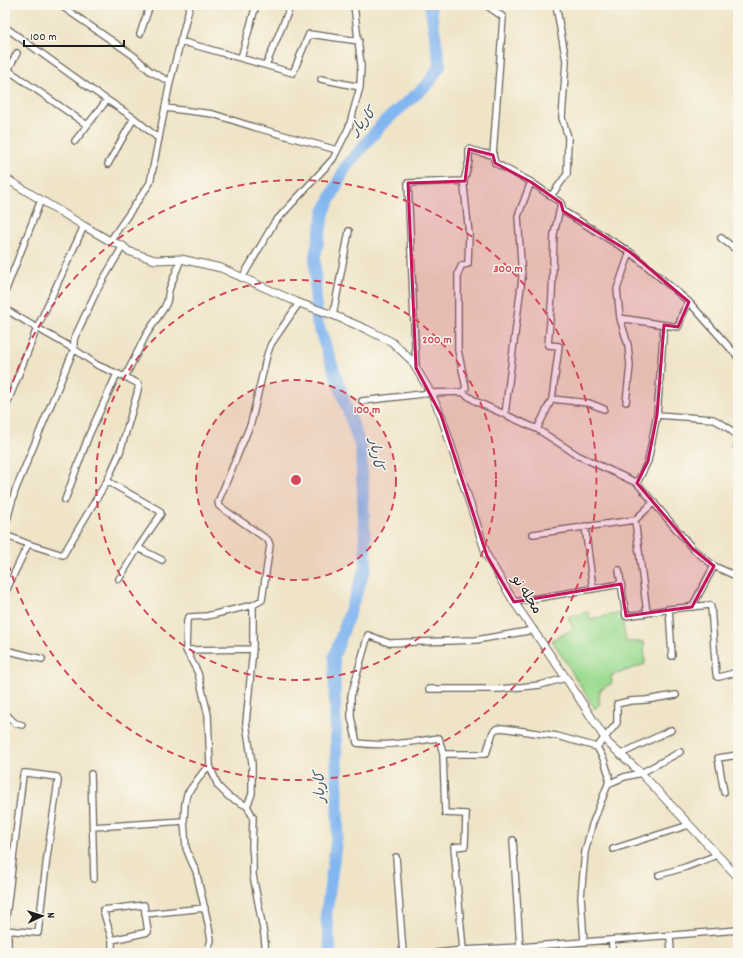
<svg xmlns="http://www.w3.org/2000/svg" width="743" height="958" font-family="Dekko,'Playpen Sans Arabic',sans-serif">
	<rect width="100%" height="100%" fill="#fbf7ec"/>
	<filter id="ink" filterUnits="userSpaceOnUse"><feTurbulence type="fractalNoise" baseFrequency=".025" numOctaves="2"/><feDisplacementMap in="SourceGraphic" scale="8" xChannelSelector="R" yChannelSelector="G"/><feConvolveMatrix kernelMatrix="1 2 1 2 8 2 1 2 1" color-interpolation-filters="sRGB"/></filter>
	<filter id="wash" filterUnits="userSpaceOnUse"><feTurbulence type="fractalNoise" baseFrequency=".012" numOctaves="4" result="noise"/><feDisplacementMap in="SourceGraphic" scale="16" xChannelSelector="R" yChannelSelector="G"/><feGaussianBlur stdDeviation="0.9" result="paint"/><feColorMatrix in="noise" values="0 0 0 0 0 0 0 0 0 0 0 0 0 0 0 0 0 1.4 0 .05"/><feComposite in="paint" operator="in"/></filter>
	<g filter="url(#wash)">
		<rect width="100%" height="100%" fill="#efe4c7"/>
		<!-- green -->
		<path fill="#9cdb91" stroke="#5c7c56" d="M588,612L590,619L621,613L626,642H644L645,664L611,676L612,683L600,690L599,700L600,704L595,709L552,640L573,629L568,617Z"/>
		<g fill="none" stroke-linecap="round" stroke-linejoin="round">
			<!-- river -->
			<path stroke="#82b6f0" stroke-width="12" d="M331,953L326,916L338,828L334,657L366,566L361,448L316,319L315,256L324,212L345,168L383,123L429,83L440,65L430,5"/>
		</g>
	</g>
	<g filter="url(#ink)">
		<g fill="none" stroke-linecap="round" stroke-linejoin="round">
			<defs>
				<path id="minor" d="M60,5L134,56L150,71L170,82
					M116,5H117
					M486,5L503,17L493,155L495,163L531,182L561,203L563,211L630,252L689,302L738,357
					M5,27L91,89L134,118L159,139
					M140,34L150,5
					M180,41L293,73L309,34L359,41
					M241,58L256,5
					M266,65L291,5
					M8,70L87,125
					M5,76L17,53
					M321,79L360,87
					M165,108L213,114L254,127L337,150
					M75,141L107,100
					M108,164L134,118
					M551,196L567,174L568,137L562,118L566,61L556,5
					M721,238L738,251
					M110,241L150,183L170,82L190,5
					M242,278L274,223L333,159L349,127L360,87L361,65L354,5
					M5,292L41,200
					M5,309L37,328L74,349L97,365L125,377
					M333,315L349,231
					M620,318L678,327L679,325L683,312L689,302
					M416,368L408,183L464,181
					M462,392L466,388L458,350V273L462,265L468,264L469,234L464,187V181L469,161V149L482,153L493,155
					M552,399L589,403L604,409
					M362,401L431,393L462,392L477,402L537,429L579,456L637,483L693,549L714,566L738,577
					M626,402L630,366L628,345L620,318L617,289L630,252
					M5,409L37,328L84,226
					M505,414L522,278L518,216L531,182
					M657,415L713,419L724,425L733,432L738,437
					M537,429L552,399L559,346L548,345L552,295L554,234L561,204
					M738,446L737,447L738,448
					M107,481L160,511L161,514L138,548L119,579
					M637,483L648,461L657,415L664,325
					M65,500L89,435L117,374
					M635,520L647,613
					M585,526L593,589
					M5,527L15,491L74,349V339L97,290L123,246
					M533,534L635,520L654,502
					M5,535L28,544L5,593
					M28,544L63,555L107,481L120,452L137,394L139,384L125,377L146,335L164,308L167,302L169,290L181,259
					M138,548L162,560
					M619,570L626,616L647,613L669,609
					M514,602L621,584
					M692,607L714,566
					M5,650L42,659
					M186,650L253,649
					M672,656L669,609L710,605L711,607L716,674L717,677H719L738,672
					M429,689H500L540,685L566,678
					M5,713L15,723L22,725
					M443,754H486L493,732L496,729L502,728L557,736L597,747
					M621,754L671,730
					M91,774L94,879
					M608,784L624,777L641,773L680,752
					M724,792L718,758L738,755
					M247,806L229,797L218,786L210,766L208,715L198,673L186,650L187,620L189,617L207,616L253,605
					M93,827L184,821
					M513,840L520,947
					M613,849L689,825
					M396,857L403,953
					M659,875L686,867L717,855
					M145,914L205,908
					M5,926L23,775L24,773H26L57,777L58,779V781L47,857L38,933L5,930
					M7,931L8,939V953
					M670,935L671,953
					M612,940V953
					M584,942L581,897L585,852L592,825L608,784L609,775L604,760L597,747L617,723V704L630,701L646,700L676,695
					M463,950L454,847L465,846L466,814L445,813L443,754L439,738C411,742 384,747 357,743L351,717V696L368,635L389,643L476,640L534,630
					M112,953V940L103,910L144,905L148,932L112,940
					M207,953L211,940L208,923L196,871L190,858L186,848L184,821L185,803L187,794L204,771L210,766
					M266,953L264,935L253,875V857L252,847L253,817L247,806L252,794V763L246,723L253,649V605L262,600L270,545L268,540L219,506L218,502L251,423L267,355L271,344L299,303
					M436,953L463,950L520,947L738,930"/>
				<path id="tertiary" d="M5,178L84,226L110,241L123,246L128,251L155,260L181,259L221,268L299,303L333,315L366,329L392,342L411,360L431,393L441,415L487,556L514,602L566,678L608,743L641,773L738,877"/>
			</defs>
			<!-- minor casing -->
			<use href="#minor" stroke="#666258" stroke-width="8"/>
			<!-- tertiary casing -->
			<use href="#tertiary" stroke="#666258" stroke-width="9"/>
			<!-- minor -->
			<use href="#minor" stroke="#fff" stroke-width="5.5"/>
			<!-- tertiary -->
			<use href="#tertiary" stroke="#fff" stroke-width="7"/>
		</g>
	</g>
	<!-- marked area -->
	<path fill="#c2185b" fill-opacity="0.2" stroke="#c2185b" stroke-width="3" stroke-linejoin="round" d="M469,149L493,155L495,163L531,182L561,203L563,211L630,252L689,302L678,327L664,325L657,415L648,461L637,483L693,549L714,566L692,607L626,616L621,584L514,602L487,556L441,415L416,368L408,183L465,181Z"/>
	<!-- distance rings -->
	<circle cx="296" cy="480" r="100" fill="#d1495b" fill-opacity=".12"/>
	<g fill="none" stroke="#d1495b" stroke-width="2" stroke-dasharray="7 5">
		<circle cx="296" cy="480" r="100"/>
		<circle cx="296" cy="480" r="200"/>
		<path d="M6 405A300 300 0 1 1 6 555"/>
	</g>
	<g text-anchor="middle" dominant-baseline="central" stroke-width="3" stroke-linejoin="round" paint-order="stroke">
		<!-- street labels -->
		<g font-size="14" fill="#1c1c1c" stroke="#fbf7ec">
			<text transform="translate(526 595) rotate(57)">محله نو</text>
		</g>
		<!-- water labels -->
		<g font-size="15" font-style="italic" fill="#455a71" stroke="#fbf7ec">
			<text transform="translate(364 122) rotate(-48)">کاربار</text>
			<text transform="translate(375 454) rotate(82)">کاربار</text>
			<text transform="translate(321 787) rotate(-91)">کاربار</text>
		</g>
	</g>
	<circle cx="296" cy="480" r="6" fill="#d1495b" stroke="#fbf7ec" stroke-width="2"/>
	<g font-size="12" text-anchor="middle" font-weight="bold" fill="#d1495b" stroke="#fbf7ec" stroke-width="3" stroke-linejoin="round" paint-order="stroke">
		<text x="508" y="272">300 m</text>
		<text x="437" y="343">200 m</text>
		<text x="367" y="413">100 m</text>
	</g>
	<!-- margin -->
	<rect width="743" height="958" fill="none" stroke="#fbf7ec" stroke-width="20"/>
	<!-- north arrow -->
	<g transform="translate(42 916) rotate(86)" stroke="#fbf7ec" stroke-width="3" paint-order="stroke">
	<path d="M0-3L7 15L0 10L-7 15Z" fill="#1c1c1c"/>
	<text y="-6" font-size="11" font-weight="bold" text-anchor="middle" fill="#1c1c1c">N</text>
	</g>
	<!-- scale -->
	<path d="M24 40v6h100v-6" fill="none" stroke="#1c1c1c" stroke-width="2"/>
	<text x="30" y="40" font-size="12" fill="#1c1c1c" stroke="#fbf7ec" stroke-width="3" paint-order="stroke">100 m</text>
</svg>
